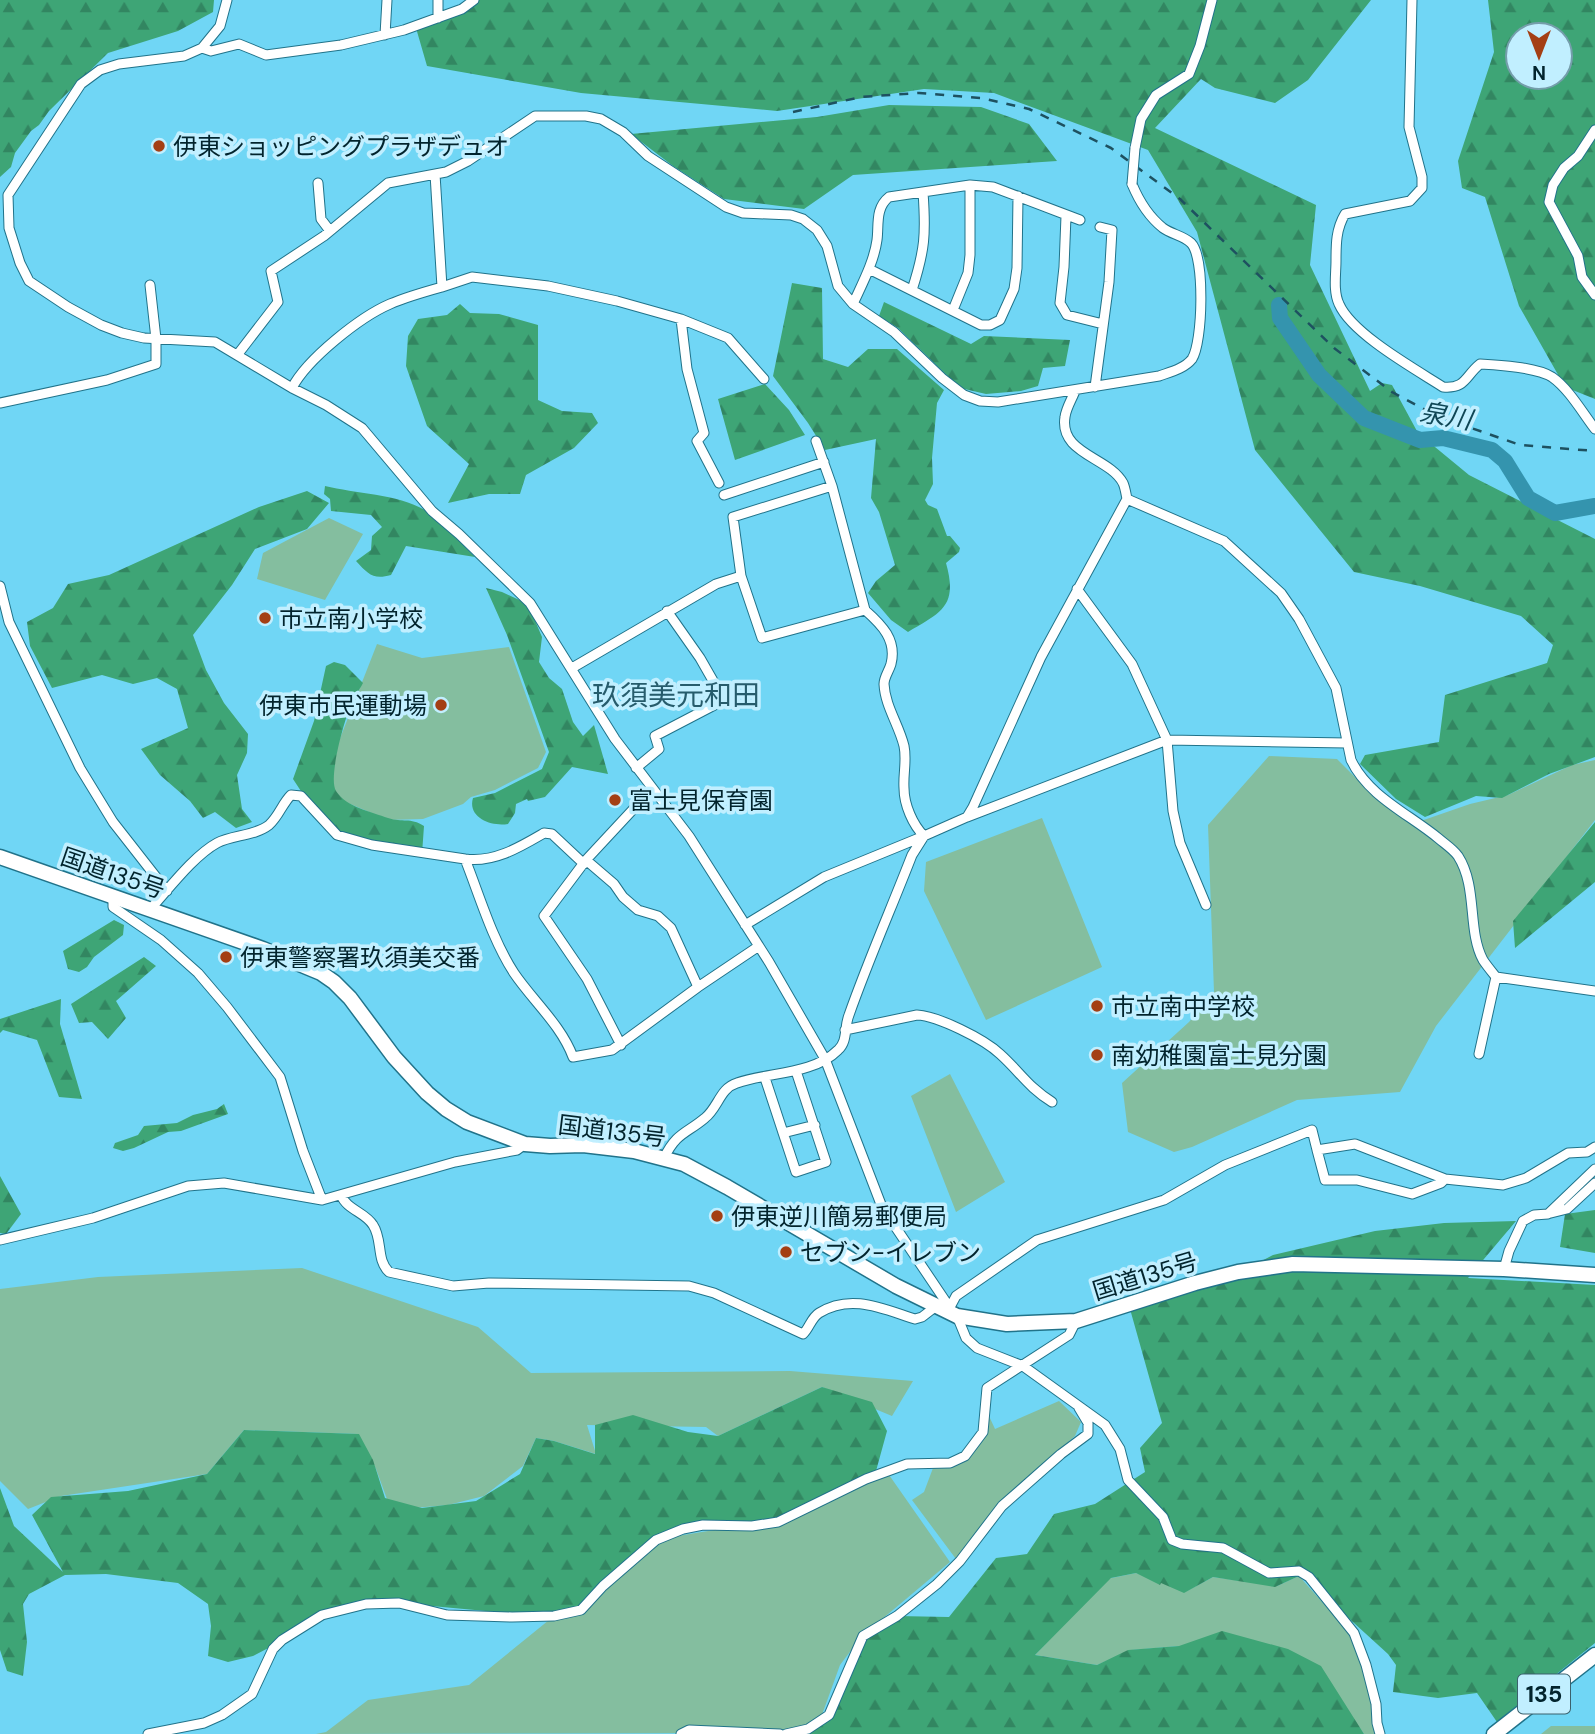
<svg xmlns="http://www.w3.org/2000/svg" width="1595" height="1734" font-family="'DM Sans','Noto Sans JP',sans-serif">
	<defs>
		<pattern id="forest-firs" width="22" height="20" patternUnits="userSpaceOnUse" patternTransform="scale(1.75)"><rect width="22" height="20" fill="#3ea576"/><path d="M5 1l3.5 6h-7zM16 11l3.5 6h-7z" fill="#328661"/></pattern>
	</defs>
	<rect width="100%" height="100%" fill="#70d6f5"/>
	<!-- grass -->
	<path fill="#84be9f" d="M329,518L363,534L325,600L257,579L263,553Z
		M377,644L422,658L509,647L546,752L538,768L495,790L471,797L463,804L423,819L388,820L336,798L328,769Z
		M1269,756L1337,759L1381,803L1418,822L1470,804L1508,795L1572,765L1595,760V820L1436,1026L1400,1092L1297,1100L1192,1147L1174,1152L1128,1132L1122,1083L1189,1022L1214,992L1208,825Z
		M1042,818L1102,967L986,1020L924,891L926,862Z
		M950,1074L1005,1182L956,1212L911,1096Z
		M302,1268L478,1327L531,1373L790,1371L913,1381L892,1416L822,1387L718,1436L706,1427L587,1425L596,1454L554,1441L536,1438L523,1466L484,1496L448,1505L391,1510L376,1469L358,1434L244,1430L207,1474L61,1496L28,1509L0,1481V1289L98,1277Z
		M1059,1401L1081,1422L1075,1436L1031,1476L956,1559L912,1500L924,1492L933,1468C960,1459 979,1443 989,1416L995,1429Z
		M887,1472L950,1562L862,1636L840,1665L819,1723L766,1733L316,1734L326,1732L368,1700L469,1685L554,1616L634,1543L745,1525Z
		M1136,1573L1187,1591L1213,1577L1277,1586L1299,1576L1348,1631L1370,1678L1382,1734H1364L1347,1710L1179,1646L1132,1650L1097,1665L1035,1655L1107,1579Z
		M1551,1726H1595V1734H1541Z"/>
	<!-- forest -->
	<path fill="url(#forest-firs)" fill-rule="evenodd" d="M0,0H214L213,12L178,31L108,53L49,111L39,125L31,131L15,153L11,167L0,177Z
		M475,0H1371L1308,80L1275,103L1215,88L1201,79L1155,128L1316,205L1310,265L1370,391L1382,383L1392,385L1418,433L1469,475L1595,539V757L1549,774L1502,798L1476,796L1425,817L1396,799L1360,764L1365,755L1439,742L1445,695L1547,663L1553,645L1521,616L1420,586L1354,572L1255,450L1197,232L1148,150L994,93L924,89L777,111L581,93L427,66L416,28Z
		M1488,0H1595V399L1565,387L1519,306L1485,197L1462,188L1458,161L1494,52ZM1518,35H1560V77H1518Z
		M889,105L981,107L1029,124L1057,161L853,175L804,209L724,199L673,166L631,134L817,117Z
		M792,283L822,288L823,359L848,367L868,349H897L944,390L937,403L932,458L933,484L925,500L928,505L937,509L947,536H950L960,548L959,552L946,563C958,606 942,612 908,632L891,620L868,593L876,581L895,565L879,512L871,498L876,439L825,450L808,423L773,376Z
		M884,302L971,344L984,336L1070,340L1065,366L1043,368L1038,386L1021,391L986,394L960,388L898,328L879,316Z
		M460,304L470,313L499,314L538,325V400L562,411L592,413L598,423L574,448L526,475L520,494H489L448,503L469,464L427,426L406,366L408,336L418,319L447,315Z
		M765,384L789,410L805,435L735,460L718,399Z
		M325,486C357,494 404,494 431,514C447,526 460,543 475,557L406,546L391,575C373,580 368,574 356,561L371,550L372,536L382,527L371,515L331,511L330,499L324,494Z
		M307,491L329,503L307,529L255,549L232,585L193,635L206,670L224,703L248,734L247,753L237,775L242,809L252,822L236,828L215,812L203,818L190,801L160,775L141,749L188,728L177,689L157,678L133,684L102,675L52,688L30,646L27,622L53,608L68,584L109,575L259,507Z
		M486,588L502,592L528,604L542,637L539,662L549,678L562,689L573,722L583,736L594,725L608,774L572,767L545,797L528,801L527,799L516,804L515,813L508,824C492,827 467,818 473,798L495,793L542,769L549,752L507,635Z
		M334,662L345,665L363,683C359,691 353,698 350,707C344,722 328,778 336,791C346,807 372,812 388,818C403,823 410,817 424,826L422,854L357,842L318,817L293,779L314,721L326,666Z
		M1595,822V882L1515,948L1513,921Z
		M114,920L124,925L123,935L94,957L87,967L79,972L68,969L63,951Z
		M144,957L156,966L116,1001L126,1018L108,1039L92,1022L79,1023L71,1004Z
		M61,999L60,1024L82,1099L59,1097L37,1040L3,1030L0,1033V1019Z
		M224,1104L228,1114L181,1131L168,1132L134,1148L123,1151L113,1148L115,1143L138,1135L144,1126L177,1123L193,1115L217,1109Z
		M0,1176L21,1214L6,1234L0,1233Z
		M1595,1210V1253L1560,1247L1565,1214Z
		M1516,1221L1468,1278L1595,1285V1643L1497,1722L1477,1693L1438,1698L1393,1692L1396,1665L1388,1654L1321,1593L1309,1577L1299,1576L1275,1587L1213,1577L1184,1593L1161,1583L1160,1585L1136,1573L1111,1578L1035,1655L1097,1665L1128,1650L1179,1646L1222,1631L1288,1649L1321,1666L1364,1734H763L795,1730L826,1720L858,1639L897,1616L949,1617L996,1558L1027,1554L1054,1514L1095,1504L1145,1472L1140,1448L1162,1423L1130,1309L1216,1285L1273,1255L1375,1231L1444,1223Z
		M822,1387L872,1402L887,1431L876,1471L802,1505L767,1524L718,1520L675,1532L641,1546L584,1606L541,1616L399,1603L339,1611L253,1656L228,1662L208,1656L211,1626L208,1604L178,1583L106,1574L65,1575L29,1594L23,1604L27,1642L23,1676L7,1671L0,1650V1488L14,1526L63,1572L32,1515L51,1497L128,1491L207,1474L244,1430L359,1434L373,1460L385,1498L422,1508L476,1501L520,1474L536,1438L554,1441L595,1454V1425L633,1415L688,1432L718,1436Z"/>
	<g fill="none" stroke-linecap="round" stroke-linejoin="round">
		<!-- river -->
		<path stroke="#3494ae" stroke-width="16" d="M1279,305L1280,318L1319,375L1364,418L1420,440L1443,438L1492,450L1505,461L1528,498L1555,513L1595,506"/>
		<defs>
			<path id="minor" d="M227,0L220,26L202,48L184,56L119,64L100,70L81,84L8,195L9,228L20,263L29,281L68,307L101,325L122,333L144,338L215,342L292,388L326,405L362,428L432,511L459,534L530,603L615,739L689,836L769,962L825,1059L882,1207L946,1302L947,1312
				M1412,0L1409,127L1422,177V188L1410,201L1345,214C1336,229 1336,244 1336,261C1336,274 1333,291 1339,304C1352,334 1415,369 1443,387C1466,389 1465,376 1480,364C1499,365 1536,367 1552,377C1569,389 1582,412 1595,429
				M438,18V0
				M385,35L387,0
				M202,48L211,51L239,44L266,55L341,45L404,30L462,9L474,0
				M1595,130L1578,156L1564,168L1553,185L1549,202L1578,256L1582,277L1595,295
				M1135,148L1141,119L1156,95L1189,74L1200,46L1212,0
				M318,183L321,219L330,231
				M1066,216L1064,267L1060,303L1067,315L1103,324
				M869,269L981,325H990L1000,320L1014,289L1017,268L1018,196
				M442,287L472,277L548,286L617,301L681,319L728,338L764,379
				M912,290C925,250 926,234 923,192
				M853,304C862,284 874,262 877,240C879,225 875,208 889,197L970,185L993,187L1080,220
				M953,310L968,273L970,255V185
				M681,319L687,369L704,433L697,441L719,483
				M238,354L278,302L271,271L324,236L388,183L446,172L468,161L535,116H586L601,119L623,132L648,156L726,207L743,213L791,215L803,219L817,230L827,246L838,286L853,304L894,332L942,378L964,395L980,401L998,402L1159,376C1170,372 1184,369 1192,359C1203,342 1205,257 1191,243C1184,236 1171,234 1163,228C1148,216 1139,201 1132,184
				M1095,387L1109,282L1112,230L1100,227
				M292,388C307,359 360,317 390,304C406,297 424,292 442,287L435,174
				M0,403L107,380L156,364V339L150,285
				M832,486L733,517L741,576L762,638L865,610
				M724,495L824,462
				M1127,499L1224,541L1281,593L1299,619L1336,688L1351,760C1368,796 1409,814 1438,838C1445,844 1453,849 1458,856C1478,887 1467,930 1483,960C1487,966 1492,972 1496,977L1595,991
				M0,586L9,622L80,768L113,822L167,891
				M1077,589L1132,664L1167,740L1173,811L1180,843L1206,905
				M572,668L716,584L741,576
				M636,768L659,749L655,736L724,700L700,658L667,611
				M967,817L1167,740L1347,743
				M465,859C494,863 520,847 544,833L552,834L584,864
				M586,860L614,884L623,897L638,910L658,916L671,928L698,987L759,946
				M113,897V907L161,940L198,973L227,1007L280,1077L303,1151L322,1200
				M153,911L154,905C171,886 195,855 217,843C232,835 255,836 269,825C279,816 282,804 291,795L301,796L337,835L372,845L465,859C480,897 492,939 514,973C533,1001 561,1025 573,1057L612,1050L698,987
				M745,925L824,877L924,836C913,825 904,805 904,788C903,774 907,760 904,746C899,725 885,706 884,684C884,677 889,671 891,664C897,640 882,625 865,610L832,486L816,441
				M845,1030L917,1015C938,1016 984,1039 1000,1054C1020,1072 1028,1087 1052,1102
				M621,1045L587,979L544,916L586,860L652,789
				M1479,1054L1496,977
				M765,1078L796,1172L826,1162L796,1071
				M783,1133L815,1125
				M1317,1150L1325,1180H1357L1412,1194L1441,1183L1445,1179
				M664,1158C677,1132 686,1134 705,1118C718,1108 720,1088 737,1083C768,1072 813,1075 838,1050C848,1041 844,1027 849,1015C868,961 891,909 912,855L924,836L967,817L973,807L1041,657L1127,499C1126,494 1125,487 1123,483C1109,457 1059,454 1065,417C1066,408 1072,399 1075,391
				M341,1195C347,1210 365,1212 373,1225C383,1240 376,1260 389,1272L453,1286L489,1283L689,1286L714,1293L803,1334C809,1329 811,1318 819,1313C851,1293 883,1309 915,1319L922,1317L935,1307
				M1551,1213L1567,1209L1595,1183
				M0,1240L93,1218L188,1186L224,1183L322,1200L455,1162L517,1150L525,1144
				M1504,1269L1509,1251L1523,1221L1534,1215L1548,1214L1595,1169
				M948,1311L956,1296L1037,1240L1164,1200L1225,1165L1312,1130L1317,1150L1355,1144L1445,1179L1503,1185L1526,1178L1568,1153L1587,1152L1595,1147
				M957,1316L966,1338L977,1348L1023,1366L1105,1425L1120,1449L1128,1480L1163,1517L1172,1540L1182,1544L1223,1548L1269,1573L1299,1571L1309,1577L1354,1633L1366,1665L1376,1704L1377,1723L1380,1734
				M148,1734L204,1723L222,1715L252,1694L273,1649L282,1640L322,1615L366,1604L399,1603L447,1615L512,1617L554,1616L581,1610L603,1586L656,1540L683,1529L703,1525L752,1526L778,1522L866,1479L907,1464L950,1463L965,1456L983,1432L987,1388L1069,1335L1076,1321
				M681,1734L689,1730L780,1734
				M786,1734L808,1729L829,1715L863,1636L897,1616L937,1584L960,1561L1002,1506L1061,1454L1088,1434V1423L1079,1408"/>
			<path id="highway" d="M0,857L263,949L321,973L334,982L350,998L394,1057L427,1093L446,1109L467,1122L525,1144L550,1146L583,1145L634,1151L684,1164L727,1187L896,1286L957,1316L1007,1324L1076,1321L1195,1283L1238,1272L1293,1264L1504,1269L1595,1275
				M1494,1734L1595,1655"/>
		</defs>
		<!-- minor casing -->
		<use href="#minor" stroke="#21738a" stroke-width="11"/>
		<!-- highway casing -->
		<use href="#highway" stroke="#21738a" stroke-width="17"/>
		<!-- minor -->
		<use href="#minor" stroke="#fff" stroke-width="9"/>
		<!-- highway -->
		<use href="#highway" stroke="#fff" stroke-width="14"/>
		<!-- rail -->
		<path stroke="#1e5160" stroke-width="2.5" stroke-dasharray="9 9" stroke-linecap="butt" d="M793,112L861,97L919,93L981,98L1029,109L1111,148L1180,199L1334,348L1392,392L1437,416L1520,445L1595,451"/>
		<defs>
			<path id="minor-bridge" d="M1132,184L1135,148"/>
		</defs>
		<!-- minor-bridge casing -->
		<use href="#minor-bridge" stroke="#21738a" stroke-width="11" stroke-linecap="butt"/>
		<!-- minor-bridge -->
		<use href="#minor-bridge" stroke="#fff" stroke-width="9"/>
	</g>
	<!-- markers -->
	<g fill="#a43f14" stroke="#c1efff" stroke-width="2.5">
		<circle cx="159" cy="146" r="7"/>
		<circle cx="265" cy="618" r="7"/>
		<circle cx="441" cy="705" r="7"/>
		<circle cx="615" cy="800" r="7"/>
		<circle cx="226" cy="957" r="7"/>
		<circle cx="1097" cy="1006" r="7"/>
		<circle cx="1097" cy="1055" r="7"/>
		<circle cx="717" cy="1216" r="7"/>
		<circle cx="786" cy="1252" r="7"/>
	</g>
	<g text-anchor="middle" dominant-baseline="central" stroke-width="7" stroke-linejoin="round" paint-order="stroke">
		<!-- shield labels -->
		<rect fill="#c1efff" stroke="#3b616c" stroke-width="2" x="1518" y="1674.5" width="52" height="39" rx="5"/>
		<g font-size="23" font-weight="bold" fill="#02242d">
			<text x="1544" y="1694">135</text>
		</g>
		<!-- poi labels -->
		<g font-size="24" fill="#02242d" stroke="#c1efff" text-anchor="start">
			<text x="173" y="146">伊東ショッピングプラザデュオ</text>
			<text x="279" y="618">市立南小学校</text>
			<text x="427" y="705" text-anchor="end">伊東市民運動場</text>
			<text x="629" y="800">富士見保育園</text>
			<text x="240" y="957">伊東警察署玖須美交番</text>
			<text x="1111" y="1006">市立南中学校</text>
			<text x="1111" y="1055">南幼稚園富士見分園</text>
			<text x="731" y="1216">伊東逆川簡易郵便局</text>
			<text x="800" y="1252">セブン-イレブン</text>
		</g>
		<!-- street labels -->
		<g font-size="24" fill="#02242d" stroke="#c1efff">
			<text transform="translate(113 873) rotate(19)">国道135号</text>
			<text transform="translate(612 1131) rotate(7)">国道135号</text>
			<text transform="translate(1145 1276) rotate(-17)">国道135号</text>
		</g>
		<!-- water labels -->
		<g font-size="26" font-style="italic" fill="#0f4655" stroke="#c1efff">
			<text transform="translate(1446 416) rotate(10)">泉川</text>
		</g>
		<!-- quarter labels -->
		<g font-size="28" fill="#265c6c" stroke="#c1efff">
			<text x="676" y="695">玖須美元和田</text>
		</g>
	</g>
	<!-- north arrow -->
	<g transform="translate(1539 56) rotate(180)"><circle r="33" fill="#c1efff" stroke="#759eab" stroke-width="2"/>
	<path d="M0-5L12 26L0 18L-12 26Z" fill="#a43f14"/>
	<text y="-10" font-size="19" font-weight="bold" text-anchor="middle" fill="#02242d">N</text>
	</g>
</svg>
